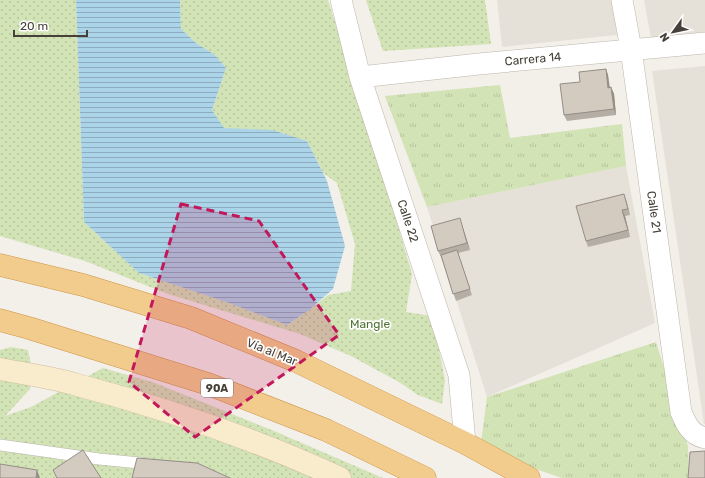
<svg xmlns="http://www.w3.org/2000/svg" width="705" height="478" font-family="Rubik,sans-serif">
	<defs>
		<pattern id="grass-dots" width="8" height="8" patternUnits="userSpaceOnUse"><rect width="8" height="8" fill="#d2e3b6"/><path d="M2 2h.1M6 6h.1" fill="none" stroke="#b6c49d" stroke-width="1.8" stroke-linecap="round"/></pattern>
		<pattern id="park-tufts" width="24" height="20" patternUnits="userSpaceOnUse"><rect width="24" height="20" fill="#d2e3b6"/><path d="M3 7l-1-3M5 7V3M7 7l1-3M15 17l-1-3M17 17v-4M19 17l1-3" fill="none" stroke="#b6c49d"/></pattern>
		<pattern id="water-rules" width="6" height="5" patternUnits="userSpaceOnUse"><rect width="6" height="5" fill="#abd4e9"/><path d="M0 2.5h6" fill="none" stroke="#8dadbe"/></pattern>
	</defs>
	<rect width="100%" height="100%" fill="#f3efe9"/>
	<!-- residential -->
	<path fill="#e6e1d8" d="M497,0H614L617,35L502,47Z
		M644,0H705V32L651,38Z
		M705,66V424H704L652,71Z
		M626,166L655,323L487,397L427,207Z"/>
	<!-- grass -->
	<path fill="url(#grass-dots)" d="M0,0H76L84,222L139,273L229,303L287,325L309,310L328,295L351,291L355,244L337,183L323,173L307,141L224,129L212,110L226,68L215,55L196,43L181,29L180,0H328L386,186L412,274L406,312L432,316L445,380L442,404L418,395L399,382L351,356L300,334L168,294L85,261L0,236Z
		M366,0H485L491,44L383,51Z
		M11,347L28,350L32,369L30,389L5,416L31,407L103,368L155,383L274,431L383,478H14L0,476V350Z"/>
	<!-- park -->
	<path fill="url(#park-tufts)" d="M500,85L510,138L622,124L626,166L427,207L385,96Z
		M656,342L688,446L689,478H562L480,450L487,397Z"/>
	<!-- water -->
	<path fill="url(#water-rules)" d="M76,0H180L181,29L196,43L215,55L226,68L212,110L224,128L272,130L307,141L327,181L345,246L333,289L309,310L287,325L229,303L139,273L84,222Z"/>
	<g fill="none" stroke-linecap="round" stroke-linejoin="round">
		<defs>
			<path id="service" d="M0,445L99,459L150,464"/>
			<path id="minor" d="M341,0L360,77L459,375L465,443
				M622,0L631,49L681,412C686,424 691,435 705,438
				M360,77L479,64L705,43"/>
			<path id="secondary" d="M0,369C25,374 50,377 74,384C165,408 255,439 340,478"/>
			<path id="trunk" d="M0,265L83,285L191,318L296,361L465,443L529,478
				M0,320L29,328L208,384L326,430L425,478"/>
		</defs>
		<!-- service casing -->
		<use href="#service" stroke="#bdb6ac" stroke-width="12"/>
		<!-- minor casing -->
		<use href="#minor" stroke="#bdb6ac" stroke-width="22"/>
		<!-- secondary casing -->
		<use href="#secondary" stroke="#cebe9d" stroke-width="23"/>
		<!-- trunk casing -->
		<use href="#trunk" stroke="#ce9448" stroke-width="23"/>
		<!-- service -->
		<use href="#service" stroke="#fff" stroke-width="11"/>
		<!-- minor -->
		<use href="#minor" stroke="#fff" stroke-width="21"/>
		<!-- secondary -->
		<use href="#secondary" stroke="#f9eccd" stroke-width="22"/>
		<!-- trunk -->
		<use href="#trunk" stroke="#f2cc8c" stroke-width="22"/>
	</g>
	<!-- wall -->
	<path fill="#b5aea5" d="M606,69L608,75L610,88L611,87L614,94L616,115L567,121L564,115L580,82Z
		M626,200L630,215L625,216L630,237L588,247L586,241Z
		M462,225L470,250L458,253L472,295L456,301L441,257L438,251Z"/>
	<!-- shaded-wall -->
	<path fill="#948d86" d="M606,69L608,75L610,94L608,88Z
		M611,87L614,94L616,115L614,109Z
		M624,194L626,200L630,215L628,209Z
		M622,210L625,216L630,237L628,230Z
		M460,218L462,225L470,250L467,243Z
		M37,470L40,478H36Z"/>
	<!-- building -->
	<path fill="#d3cac0" stroke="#948d86" d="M606,69L608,88L611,87L614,109L564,115L560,84L580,82L579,72Z
		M624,194L628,209L622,210L628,230L586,241L576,206Z
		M460,218L467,243L438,251L431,226Z
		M457,250L470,289L453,294L441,255Z
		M83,450L101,478H57L53,470Z
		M705,451V478H688L690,452Z
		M137,458L197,463L230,478H132Z
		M0,464L37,470L36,478H0Z"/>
	<!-- marked area -->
	<path fill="#c2185b" fill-opacity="0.2" stroke="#c2185b" stroke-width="3" stroke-dasharray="8 5" stroke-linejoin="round" d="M181,204L259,221L339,335L195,437L129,382Z"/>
	<g text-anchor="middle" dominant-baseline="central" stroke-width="3.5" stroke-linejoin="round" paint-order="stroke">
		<!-- shield labels -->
		<rect fill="#fff" stroke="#7e7974" stroke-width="1" x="201" y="379" width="32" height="18" rx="3"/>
		<g font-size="11" font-weight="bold" fill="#464038">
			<text x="217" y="388">90A</text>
		</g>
		<!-- street labels -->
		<g font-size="12" fill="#464038" stroke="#fff">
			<text transform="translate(533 59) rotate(-5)">Carrera 14</text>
			<text transform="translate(654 212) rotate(82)">Calle 21</text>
			<text transform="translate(408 221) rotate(72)">Calle 22</text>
			<text transform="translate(272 352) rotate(22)">Vía al Mar</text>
		</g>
		<!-- park labels -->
		<g font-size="12" fill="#4e7231" stroke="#fff">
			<text x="370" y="324">Mangle</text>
		</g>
	</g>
	<!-- north arrow -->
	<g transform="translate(673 32) rotate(237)" stroke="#ffffff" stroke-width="3" paint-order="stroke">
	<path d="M0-3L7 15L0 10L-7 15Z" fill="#464038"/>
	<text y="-6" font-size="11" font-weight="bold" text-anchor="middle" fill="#464038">N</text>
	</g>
	<!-- scale -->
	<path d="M14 30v6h73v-6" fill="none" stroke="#464038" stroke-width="2"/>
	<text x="20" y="30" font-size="12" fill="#464038" stroke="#ffffff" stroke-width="3" paint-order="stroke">20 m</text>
</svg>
